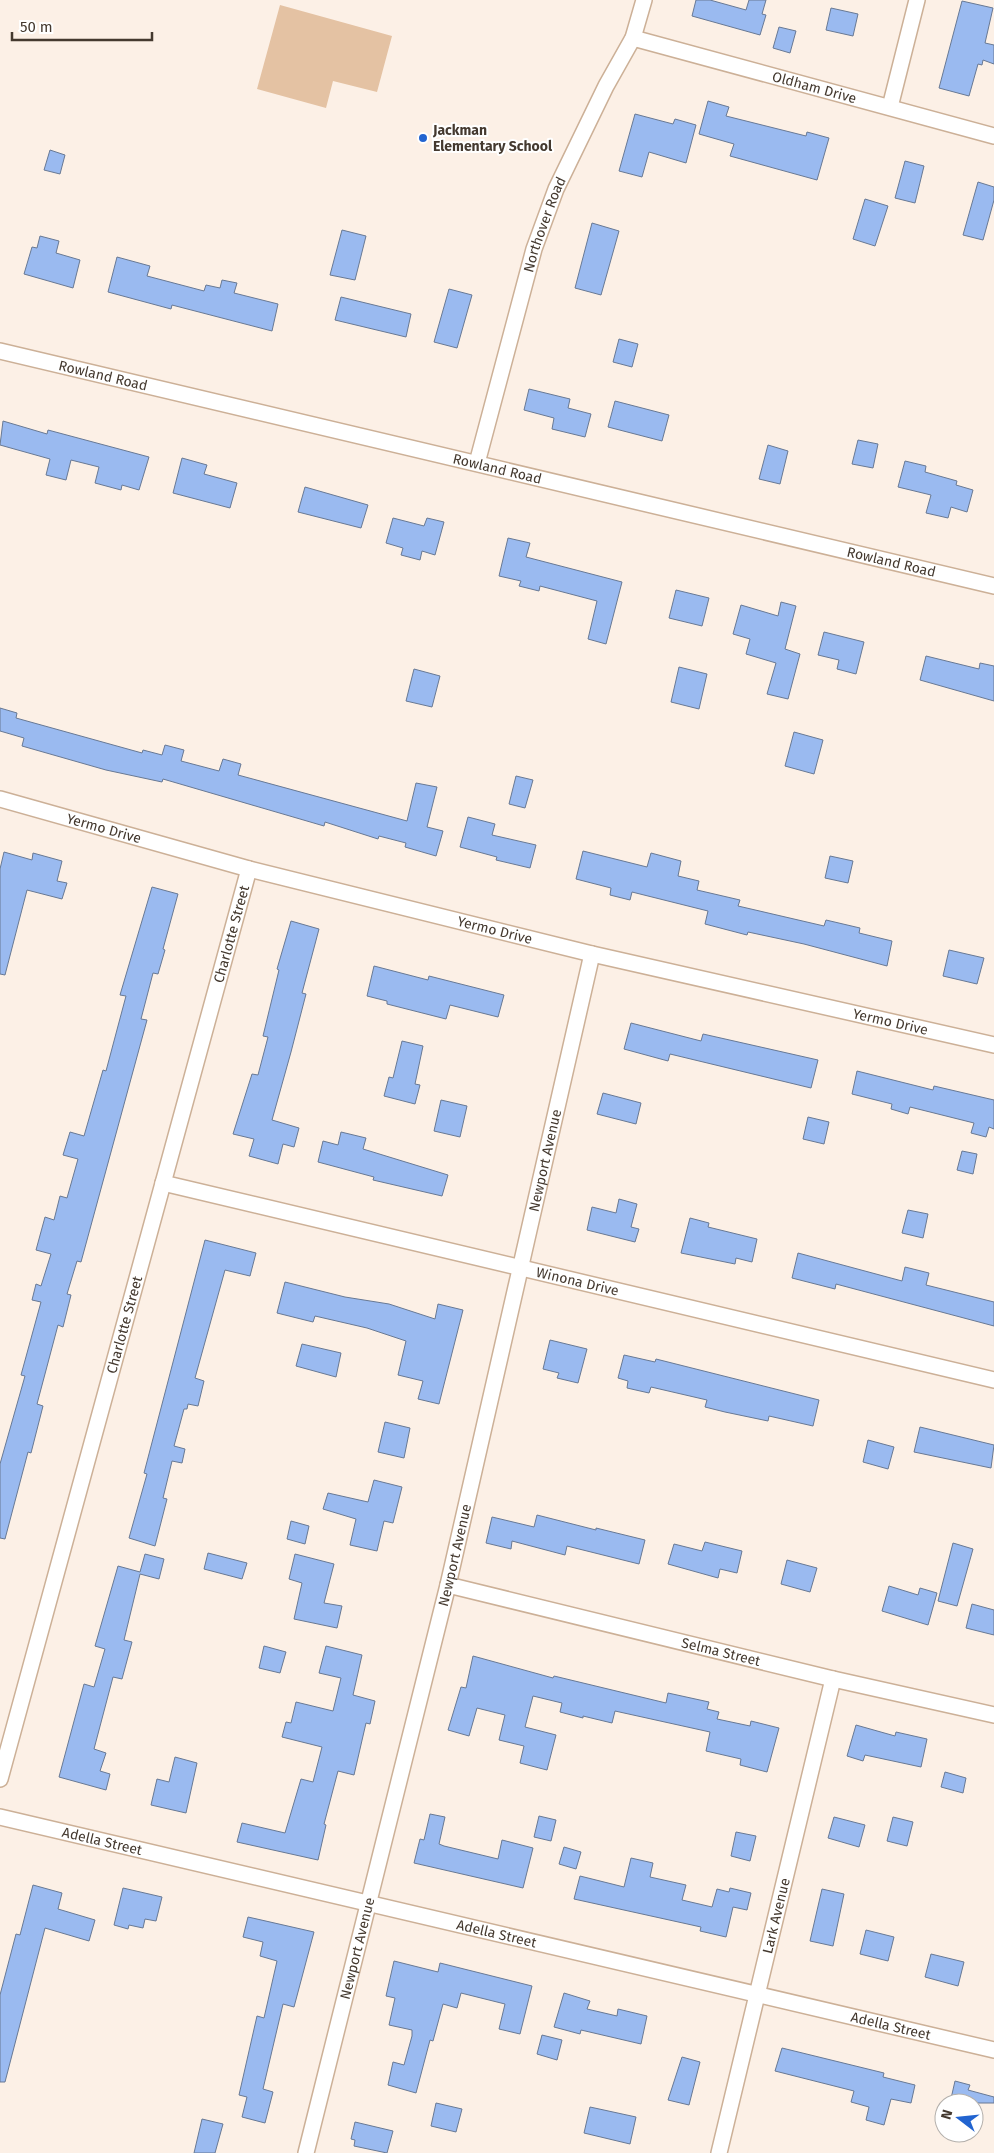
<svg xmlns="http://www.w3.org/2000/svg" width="994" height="2153" font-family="'Fira Sans',sans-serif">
	<rect width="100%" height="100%" fill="#fcf0e6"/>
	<!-- green -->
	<path fill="#e4c2a3" d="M280,5L392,36L377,92L333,81L326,108L257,89Z"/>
	<!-- building -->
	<path fill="#9abaf0" stroke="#687994" d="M696,0H710L746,10L749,0H766L762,14L766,15L760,35L692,16Z
		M962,1L993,8L985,43L994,45V64L983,60L982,65L978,64L969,96L939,88Z
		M831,8L858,14L853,36L826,30Z
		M779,27L796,31L790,53L773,48Z
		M708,101L729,107L726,116L806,136L807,132L829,138L817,180L730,156L734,144L699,134Z
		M635,114L673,124L675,119L696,125L686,163L649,152L642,177L619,171Z
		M50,150L65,155L60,174L44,170Z
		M905,161L924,166L915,203L895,198Z
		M978,182L994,187V200L983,240L963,235Z
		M865,199L888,206L875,246L853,239Z
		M592,223L619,231L601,295L575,288Z
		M342,230L366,236L355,280L330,275Z
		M40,236L59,241L56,253L80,260L73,288L24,274L32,247L37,248Z
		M117,257L150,266L147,276L204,291L206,285L220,288L222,280L237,283L234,293L278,304L272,331L172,305L171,309L108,292Z
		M449,289L472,295L457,348L434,342Z
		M341,297L411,314L406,337L335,320Z
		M619,339L638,344L632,367L613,362Z
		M529,389L570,399L568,408L591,414L585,437L552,429L554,418L524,410Z
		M615,401L669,415L662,441L608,427Z
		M3,421L47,434L48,430L149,457L139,490L122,485L121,490L95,483L99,467L71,460L66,480L46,475L50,459L0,445Z
		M858,440L878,444L873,468L852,464Z
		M768,445L788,451L780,484L759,479Z
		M182,458L207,465L204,474L237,483L230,508L173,493Z
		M905,461L926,466L925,472L957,481L956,485L973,490L967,512L951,507L948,518L926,513L931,495L898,487Z
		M305,487L368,505L361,528L298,512Z
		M393,518L424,526L427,518L444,522L435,555L422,551L420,560L401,555L403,548L386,543Z
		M508,538L530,543L526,557L622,582L606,644L588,639L597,601L540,586L539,591L519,586L521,581L499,576Z
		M676,590L709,598L702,626L669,618Z
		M781,602L796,606L785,649L800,654L788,699L767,694L776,663L746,654L750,639L733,634L741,605L778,616Z
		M824,632L864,642L856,674L837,669L839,660L818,655Z
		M926,656L979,669L980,663L994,666V701L920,680Z
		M679,667L707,674L699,709L671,702Z
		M414,669L440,676L432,707L406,701Z
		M0,708L17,713L16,718L142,753L143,750L162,755L165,745L184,750L181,761L219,771L223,759L241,764L238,775L407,821L416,783L437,787L427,827L443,831L436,856L405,847L406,843L379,836L378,839L325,822L324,826L163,779L162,782L106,770L22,746L24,738L0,731Z
		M794,732L823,740L814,774L785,766Z
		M516,776L533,780L525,808L509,804Z
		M468,817L495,824L492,835L536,845L530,868L496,860L497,857L460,847Z
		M583,851L647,867L651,853L681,861L678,876L699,881L697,890L740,900L738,906L824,926L826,920L860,928L859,933L892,941L887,966L804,944L748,932L747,935L705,924L708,911L632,892L630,900L610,895L611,888L576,879Z
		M4,852L32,860L33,853L62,861L57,881L67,883L62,899L27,890L5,975L0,974V869Z
		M830,856L853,861L848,883L825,878Z
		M152,887L178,894L163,949L165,950L158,974L153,973L141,1019L147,1020L81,1262L77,1261L67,1294L71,1295L63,1327L58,1325L37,1404L43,1406L31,1453L28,1452L5,1539L0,1538V1464L25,1376L21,1375L41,1302L32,1300L36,1284L41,1286L51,1254L36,1250L45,1217L54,1220L60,1196L67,1198L78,1159L63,1155L70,1132L84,1136L103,1070L106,1071L126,996L120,995Z
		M291,921L319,929L302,993L306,994L291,1052L272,1120L299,1128L294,1147L283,1144L278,1164L249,1156L254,1139L233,1134L252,1074L258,1075L268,1037L263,1036L279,970L277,969Z
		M949,950L984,958L977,984L943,976Z
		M374,966L428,980L429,976L504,995L498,1017L450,1005L446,1019L387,1004V1001L367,996Z
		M631,1023L701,1041L703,1034L818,1060L811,1088L670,1054L668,1061L624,1049Z
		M402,1041L423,1046L415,1084L420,1085L415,1104L384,1096L389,1077L393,1078Z
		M857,1071L933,1090L934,1086L994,1100V1129L989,1127L986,1137L971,1133L974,1123L910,1107L908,1114L891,1109L892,1104L852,1094Z
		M603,1093L641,1103L636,1124L597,1114Z
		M441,1100L467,1106L460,1137L434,1131Z
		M808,1117L829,1122L824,1144L803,1139Z
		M341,1132L366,1138L363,1149L448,1175L442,1196L373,1180L374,1177L318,1162L323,1141L338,1145Z
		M962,1151L977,1154L973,1174L957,1170Z
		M619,1199L637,1204L631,1227L639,1229L635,1242L587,1230L592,1207L616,1213Z
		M908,1210L928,1214L923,1238L902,1233Z
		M690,1218L709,1223L708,1227L757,1239L752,1262L736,1258L735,1264L681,1253Z
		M205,1240L256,1253L250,1276L225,1270L195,1378L204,1381L198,1406L188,1404L187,1409H184L174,1446L185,1449L182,1463L172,1461L163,1498L167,1499L155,1546L129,1538L147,1474L144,1473Z
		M798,1253L902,1281L905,1267L929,1273L926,1285L994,1302V1326L836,1284L835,1289L792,1278Z
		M285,1282L345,1297L389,1304L435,1319L438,1304L463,1310L439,1404L418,1399L423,1381L398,1375L406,1341L367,1328L315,1316L313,1322L277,1313Z
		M550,1340L587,1349L578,1383L557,1378L559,1373L543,1369Z
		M302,1344L341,1353L336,1377L296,1366Z
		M624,1355L655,1362L656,1359L819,1400L813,1426L769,1416L768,1421L725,1412L705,1407L707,1400L651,1387L649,1393L627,1388L628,1381L618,1378Z
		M385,1422L410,1428L404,1458L378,1452Z
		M920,1427L994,1445L991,1468L914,1452Z
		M868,1440L894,1447L888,1469L863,1462Z
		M374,1480L402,1487L393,1523L384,1521L377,1551L350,1545L356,1519L323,1509L328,1493L368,1502Z
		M537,1515L596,1530V1528L645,1540L639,1564L567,1546L565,1555L512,1541L511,1549L486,1543L492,1517L534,1527Z
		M291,1521L309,1526L305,1544L287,1539Z
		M705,1542L742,1551L737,1573L720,1569L718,1578L668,1564L674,1544L702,1551Z
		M953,1543L973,1549L957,1606L938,1601Z
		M208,1553L247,1563L242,1579L204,1569Z
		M145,1554L164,1559L159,1579L140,1574L124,1640L132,1642L122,1679L113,1677L94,1749L106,1753L100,1771L110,1774L106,1790L59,1777L84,1684L94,1687L105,1649L95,1646L118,1566L140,1572Z
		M295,1554L334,1564L324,1603L342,1606L337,1628L294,1619L302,1583L289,1579Z
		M787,1560L817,1568L810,1592L781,1584Z
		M889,1586L918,1595L920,1588L937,1593L928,1625L882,1611Z
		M972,1604L994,1610V1635L966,1628Z
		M264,1646L286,1652L280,1673L259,1668Z
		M326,1646L362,1655L353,1695L375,1701L370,1724L366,1723L354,1775L338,1771L324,1824L326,1825L318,1860L237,1842L242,1823L285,1833L301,1779L313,1782L322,1747L282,1737L286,1722L291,1723L296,1702L333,1711L341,1678L319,1673Z
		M473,1656L553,1678L554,1676L666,1703L668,1693L709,1702L707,1709L719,1712L717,1719L750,1726L751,1721L779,1728L767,1772L740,1765L741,1759L706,1751L710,1732L615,1711L612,1723L583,1716V1718L560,1712L562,1703L533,1696L525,1727L556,1735L547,1770L520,1763L524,1746L499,1740L505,1715L477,1708L469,1736L448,1730L461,1687L466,1688Z
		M856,1725L895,1736L896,1732L927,1739L921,1767L865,1755L863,1761L847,1756Z
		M175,1757L197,1763L186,1813L151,1805L157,1779L169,1782Z
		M945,1772L966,1778L963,1793L941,1787Z
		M430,1814L445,1817L439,1844L444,1846L498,1859L502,1840L533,1848L523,1888L414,1863L420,1839L424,1840Z
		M539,1816L556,1820L551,1841L534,1837Z
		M834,1817L865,1825L859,1847L828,1838Z
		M893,1817L913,1822L907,1846L887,1841Z
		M736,1832L756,1836L750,1861L731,1856Z
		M564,1847L581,1852L576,1869L559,1864Z
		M631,1858L653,1863L650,1877L686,1885L682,1900L712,1907L717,1889L729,1892L730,1888L751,1893L747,1910L733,1907L726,1937L700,1931L701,1927L574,1899L580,1876L624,1887Z
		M33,1885L62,1893L58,1909L95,1920L89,1941L45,1928L5,2082H0V1995L16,1934L20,1935Z
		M123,1888L162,1897L156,1921L145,1919L143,1928L129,1925L128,1929L114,1925Z
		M822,1889L844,1894L833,1946L810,1941Z
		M248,1917L314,1932L294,2007L283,2004L263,2089L273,2092L265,2123L242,2117L247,2097L239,2095L257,2016L264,2018L277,1961L260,1956L263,1942L243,1937Z
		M866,1930L894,1937L888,1961L860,1954Z
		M931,1954L964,1962L958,1986L925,1977Z
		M394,1961L438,1972L440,1963L532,1986L520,2034L499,2029L505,2004L461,1993L457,2008L443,2004L433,2041L430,2040L416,2093L388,2085L393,2062L404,2065L412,2036V2030L389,2025L395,1998L386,1996Z
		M564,1993L590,2001L587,2009L617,2016L618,2009L647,2016L641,2044L581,2030L580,2034L554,2027Z
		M542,2035L562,2040L557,2060L537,2054Z
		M782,2048L884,2073L883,2077L915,2085L911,2103L891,2099L884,2125L866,2120L869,2107L851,2102L854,2091L775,2071Z
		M682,2057L700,2062L689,2105L668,2100Z
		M955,2081L970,2085L968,2090L994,2097V2103H950Z
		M436,2103L462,2109L456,2132L431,2126Z
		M590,2107L636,2117L630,2144L584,2133Z
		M202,2119L223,2124L215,2153H194Z
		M355,2122L393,2131L387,2153L354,2146L355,2140L351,2139Z"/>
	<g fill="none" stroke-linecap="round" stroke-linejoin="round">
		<defs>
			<g id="minor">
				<path id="s1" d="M633,38L994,136"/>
				<path d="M890,107L917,0"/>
				<path id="s2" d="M0,351L994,586"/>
				<path id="s3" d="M477,463L534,249L556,189L606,86L633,38L644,0"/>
				<path id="s4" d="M0,799L249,869L592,954L994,1045"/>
				<path id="s5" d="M163,1183L994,1380"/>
				<path id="s6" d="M448,1585L833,1679L994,1715"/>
				<path id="s7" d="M0,1779L249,869"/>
				<path id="s8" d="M0,1817L994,2050"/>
				<path id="s9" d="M306,2153L448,1585L592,954"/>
				<path id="s10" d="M719,2153L833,1679"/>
			</g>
		</defs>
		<!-- minor casing -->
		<use href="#minor" stroke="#ccb097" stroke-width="18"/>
		<!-- minor -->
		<use href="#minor" stroke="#fff" stroke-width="15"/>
	</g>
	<!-- markers -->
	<circle fill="#2264d0" stroke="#fff" stroke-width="2" cx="423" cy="138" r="5"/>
	<g text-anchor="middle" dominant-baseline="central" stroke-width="4" stroke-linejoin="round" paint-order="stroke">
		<!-- street labels -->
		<g font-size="14" fill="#44392f" stroke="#fff">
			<text stroke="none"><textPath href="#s1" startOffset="188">Oldham Drive</textPath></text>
			<text stroke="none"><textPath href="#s3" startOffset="248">Northover Road</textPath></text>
			<text stroke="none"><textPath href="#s2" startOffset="106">Rowland Road</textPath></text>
			<text stroke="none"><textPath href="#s2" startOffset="511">Rowland Road</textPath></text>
			<text stroke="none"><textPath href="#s2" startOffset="916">Rowland Road</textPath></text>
			<text stroke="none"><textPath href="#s4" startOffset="108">Yermo Drive</textPath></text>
			<text stroke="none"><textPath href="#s4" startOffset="512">Yermo Drive</textPath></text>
			<text stroke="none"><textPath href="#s7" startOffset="876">Charlotte Street</textPath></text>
			<text stroke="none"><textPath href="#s4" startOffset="918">Yermo Drive</textPath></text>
			<text stroke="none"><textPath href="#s9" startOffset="1021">Newport Avenue</textPath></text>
			<text stroke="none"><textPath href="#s5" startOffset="426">Winona Drive</textPath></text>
			<text stroke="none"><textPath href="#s7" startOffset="471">Charlotte Street</textPath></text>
			<text stroke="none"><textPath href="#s9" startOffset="616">Newport Avenue</textPath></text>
			<text stroke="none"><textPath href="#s6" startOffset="281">Selma Street</textPath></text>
			<text stroke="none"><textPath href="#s8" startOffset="105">Adella Street</textPath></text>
			<text stroke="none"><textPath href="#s10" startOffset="244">Lark Avenue</textPath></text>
			<text stroke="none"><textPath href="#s8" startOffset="510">Adella Street</textPath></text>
			<text stroke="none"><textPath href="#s9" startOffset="211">Newport Avenue</textPath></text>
			<text stroke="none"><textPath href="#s8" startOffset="915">Adella Street</textPath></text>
		</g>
		<!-- poi labels -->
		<g font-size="14" font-weight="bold" fill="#44392f" stroke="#fff" text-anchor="start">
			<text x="433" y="130">Jackman<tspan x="433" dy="16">Elementary School</tspan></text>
		</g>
	</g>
	<!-- north arrow -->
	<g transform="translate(959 2118) rotate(286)"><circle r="24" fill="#ffffff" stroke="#b4b0ac"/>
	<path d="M0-4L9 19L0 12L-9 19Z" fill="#2264d0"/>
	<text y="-8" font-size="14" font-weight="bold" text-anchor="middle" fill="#44392f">N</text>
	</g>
	<!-- scale -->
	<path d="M12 32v8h140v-8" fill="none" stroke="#44392f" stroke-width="2.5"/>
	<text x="20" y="32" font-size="15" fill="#44392f" stroke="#ffffff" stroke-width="4" paint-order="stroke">50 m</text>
</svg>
